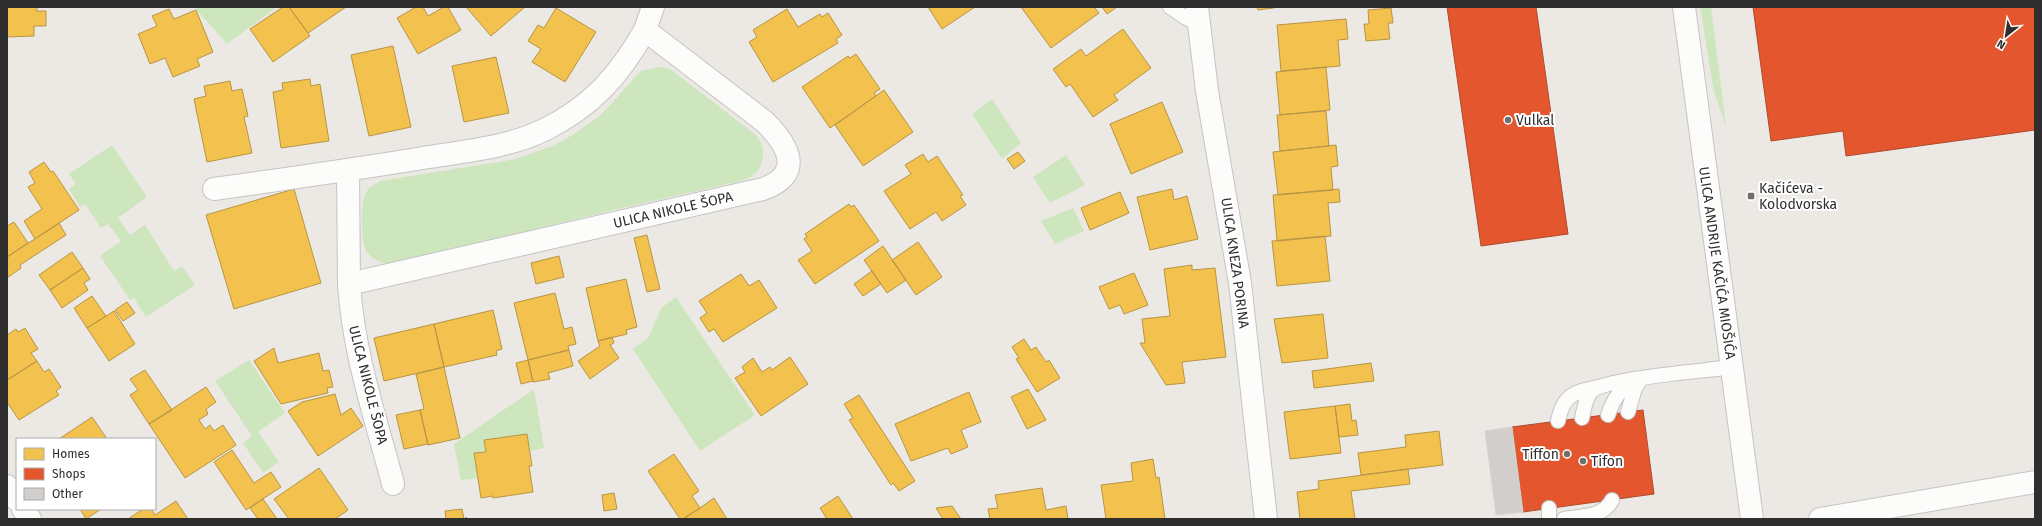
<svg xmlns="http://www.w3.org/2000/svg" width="2042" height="526" font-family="'Fira Sans',sans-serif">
	<rect width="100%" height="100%" fill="#ece8e4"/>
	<!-- green -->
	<path fill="#cee6be" d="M194,7H277L227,44Z
		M1700,7H1711L1726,126L1714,92Z
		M660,67L670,69L756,135C765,146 766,161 756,173C750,179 740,181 732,183L613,210L393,264C383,264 372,260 366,251C361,242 360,202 366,193C369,187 375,184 380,181L516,159L552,146L566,139L600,116L641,71Z
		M992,99L1021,143L1002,159L972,114Z
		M112,145L147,197L118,218L130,235L145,225L174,271L182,266L195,285L146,317L134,298L130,300L100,256L121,241L108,224L101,228L85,204L80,207L69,189L76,184L69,174Z
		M1066,155L1085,185L1050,203L1033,177Z
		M1073,208L1084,231L1055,244L1041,221Z
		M676,297L755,415L700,451L633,349L649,337L661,308Z
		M249,360L285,413L258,432L279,462L263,473L243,443L252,436L215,381Z
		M534,389L544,448L529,451L527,434L484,440L486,452L475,453L478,478L461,480L454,444Z"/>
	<!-- homes -->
	<path fill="#f2c14e" stroke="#b79544" d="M7,7H38L36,11H46V26H34V36L7,37Z
		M283,7H289L310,36L273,62L250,29Z
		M289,7H346L308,33Z
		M416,7H423L428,16L444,7H448L461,30L418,54L397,18Z
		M466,7H525L491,36Z
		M928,7H975L942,29Z
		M1021,7H1094L1099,13L1051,48Z
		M1102,7H1117L1107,14Z
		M1257,7H1280L1258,10Z
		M556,8L596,32L565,82L532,62L541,49L528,41L538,25L544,28Z
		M1391,8L1393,23H1388L1390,39L1366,41L1364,24H1369L1368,10Z
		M169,9L174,19L196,10L213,52L197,59L200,66L173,77L165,58L150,64L138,34L157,26L152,16Z
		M787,9L798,27L820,14L822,17L828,13L842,35L836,39L838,43L773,82L749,42L757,37L753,30Z
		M1346,19L1348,39L1338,40L1340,66L1281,71L1277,25Z
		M1123,29L1151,68L1114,95L1118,100L1093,117L1070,84L1066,87L1053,69L1081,49L1086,56Z
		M393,46L411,127L369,136L351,55Z
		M856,54L880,89L874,93L876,96L830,128L802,87L848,56L850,58Z
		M496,57L509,113L464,122L452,66Z
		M1326,67L1330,110L1280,115L1276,72Z
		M310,79L311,86L320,84L329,141L281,148L273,92L283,90L282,83Z
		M230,81L232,91L242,89L248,116L244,117L252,153L207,162L194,99L206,96L204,86Z
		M884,90L913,132L863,166L835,125Z
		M1162,102L1183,152L1131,174L1110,124Z
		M1326,111L1329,146L1280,151L1277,115Z
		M1336,145L1338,166L1331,167L1333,190L1278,195L1273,152Z
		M1018,152L1025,161L1014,169L1007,159Z
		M923,154L928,162L937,156L963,195L960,196L966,205L942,221L936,212L910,229L884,191L911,174L905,165Z
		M44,162L51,172L53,171L79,210L35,239L24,221L42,209L28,187L35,183L29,172Z
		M294,189L321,283L234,309L206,215Z
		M1172,189L1174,200L1187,196L1198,239L1150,250L1137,197Z
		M1339,189L1340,202L1328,203L1331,236L1277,241L1273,195Z
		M1120,192L1129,213L1090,230L1081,208Z
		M849,204L851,207L854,205L879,241L815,284L798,260L812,251L804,239L807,237L805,234Z
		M14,222L28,243L7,257V226Z
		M59,223L66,235L20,265L21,268L7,278V257Z
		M647,235L660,289L647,292L634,238Z
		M1325,236L1330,281L1277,286L1272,241Z
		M918,242L942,277L916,295L892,260Z
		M883,246L906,280L887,293L864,260Z
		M72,252L83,268L50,290L39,275Z
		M559,256L564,277L536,284L531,263Z
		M1192,265V270L1215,268L1226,357L1182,362L1185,383L1166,385L1140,343H1145L1142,319L1170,316L1164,269Z
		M83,268L90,279L84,283L88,290L62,308L50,290Z
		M872,271L881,284L863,296L854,284Z
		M1134,273L1148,305L1124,314L1120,305L1109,309L1099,287Z
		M741,274L749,286L759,280L777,308L723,342L714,329L709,332L700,318L707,313L699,301Z
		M626,279L637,327L626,330L627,334L598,341L586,288Z
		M555,293L564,329L572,327L576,344L568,346L569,350L528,360L514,303Z
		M92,296L106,316L87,328L74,308Z
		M127,302L135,313L123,321L115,310Z
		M493,310L502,349L496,351L497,355L444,367L434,324Z
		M114,311L135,344L109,361L87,328Z
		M1323,314L1328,358L1282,363L1274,319Z
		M434,324L444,367L384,381L374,338Z
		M25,328L38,349L31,353L37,361L7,380V335L16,329L18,332Z
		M612,337L614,343L610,345L619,358L590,379L578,361L600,346L598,341Z
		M1024,339L1031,350L1036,347L1046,362L1049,360L1060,378L1037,392L1016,359L1019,358L1012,347Z
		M274,348L278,363L319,353L323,371L329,370L333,387L327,388L328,393L281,404L254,361Z
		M569,350L573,366L548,373L550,379L533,382L528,360Z
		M790,357L808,384L761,416L735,378L745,372L742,367L753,358L762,372L770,367L772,370Z
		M528,360L533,381L521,384L516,363Z
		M37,361L44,372L49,369L61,387L56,391L59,395L19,420L7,402V380Z
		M1371,363L1374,381L1314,388L1312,371Z
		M444,367L460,438L428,445L420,410L424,409L416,374Z
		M145,370L172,410L149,424L130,395L138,390L130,379Z
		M206,387L216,402L206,409L208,414L199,420L205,429L210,425L214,431L223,425L236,445L185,478L149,424Z
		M1028,389L1046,420L1027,429L1011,397Z
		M969,392L981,422L961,430L968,447L951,454L948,448L911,461L895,424Z
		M335,394L341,415L351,408L363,426L318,456L288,411L302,402Z
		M859,395L915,481L899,491L893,483L891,485L849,420L853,418L844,404Z
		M1350,404L1352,421L1356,420L1358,435L1339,437L1335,406Z
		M1335,406L1341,453L1290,459L1284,412Z
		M420,410L428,444L404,449L396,415Z
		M92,417L107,439H59Z
		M1439,431L1443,465L1361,475L1358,453L1406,447L1405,435Z
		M527,434L532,466H529L533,492L493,498V496L481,498L474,453L486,452L484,440Z
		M232,450L254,483L271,472L281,487L246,510L214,462Z
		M674,454L699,491L692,496L700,508L683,519H680L648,471Z
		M1153,459L1156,478L1159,477L1165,519H1106L1101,485L1133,481L1131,463Z
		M319,468L348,510L335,519H289L274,499Z
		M1408,469L1410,484L1351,491L1355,519H1300L1297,492L1319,489L1318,481Z
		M1042,488L1046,510L1066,506L1068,519H990L988,509L998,508L995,495Z
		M614,493L617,509L604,511L602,495Z
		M838,496L853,519H827L820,508Z
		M714,498L727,519H683L700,508Z
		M263,499L277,519H258L250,508Z
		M176,501L188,519H128L143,509H151L155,515Z
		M952,506L961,519H943L936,508Z
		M80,509H101L86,519Z
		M462,509L464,519L466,517L467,519H446L445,511Z"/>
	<!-- shops -->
	<path fill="#e4572e" stroke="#ad4b2e" d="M1447,7H1536L1568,234L1481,246Z
		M1753,7H2035V130L1846,156L1843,131L1771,141Z
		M1643,410L1654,494L1523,512L1512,427Z"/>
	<!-- building -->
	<path fill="#d1cecb" stroke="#d7d4d0" d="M1512,427L1523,512L1496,515L1485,431Z"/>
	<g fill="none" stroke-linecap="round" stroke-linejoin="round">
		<defs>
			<path id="service" d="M1170,7L1186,18L1199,24
				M1628,412L1635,388L1641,379
				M1608,415C1613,400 1620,388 1635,382
				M1582,418C1584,410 1585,399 1591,392C1603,378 1707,371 1731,367
				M1558,421C1563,395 1574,392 1598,387
				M1549,519V508
				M1564,519C1581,516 1604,517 1612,500"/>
			<path id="minor" d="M1197,7L1207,91L1240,283L1266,519
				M645,30L653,7
				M214,189C286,179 357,169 429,157C467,151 509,147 544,130C591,107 619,76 645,30L765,122C788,145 805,174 763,189L349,284L348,170
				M349,284C353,352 376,419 393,484"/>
			<path id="tertiary" d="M1820,519L2035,482"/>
			<path id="secondary" d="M1684,7L1752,519
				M7,486L17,500
				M23,509L30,519"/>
		</defs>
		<!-- service casing -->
		<use href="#service" stroke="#c5c4c5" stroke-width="16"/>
		<!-- minor casing -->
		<use href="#minor" stroke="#c5c4c5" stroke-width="24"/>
		<!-- tertiary casing -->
		<use href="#tertiary" stroke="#c5c4c5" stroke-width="24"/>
		<!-- secondary casing -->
		<use href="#secondary" stroke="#c5c4c5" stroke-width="24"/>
		<!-- service -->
		<use href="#service" stroke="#fcfcfb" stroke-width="14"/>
		<!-- minor -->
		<use href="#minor" stroke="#fcfcfb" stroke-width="22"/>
		<!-- tertiary -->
		<use href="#tertiary" stroke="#fcfcfb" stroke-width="22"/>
		<!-- secondary -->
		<use href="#secondary" stroke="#fcfcfb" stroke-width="22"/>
	</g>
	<!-- markers -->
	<g fill="#706f6e" stroke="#fff" stroke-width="1.5">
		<circle cx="1508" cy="120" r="4"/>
		<rect x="1747" y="192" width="8" height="8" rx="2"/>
		<circle cx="1567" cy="454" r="4"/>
		<circle cx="1583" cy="461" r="4"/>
	</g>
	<g text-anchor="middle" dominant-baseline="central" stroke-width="4" stroke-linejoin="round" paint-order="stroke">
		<!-- poi labels -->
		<g font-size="14" fill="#2e2e2e" stroke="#fff" text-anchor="start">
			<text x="1516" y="120">Vulkal</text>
			<text x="1759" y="188">Kačićeva -<tspan x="1759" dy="16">Kolodvorska</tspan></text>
			<text x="1559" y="454" text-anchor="end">Tiffon</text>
			<text x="1591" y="461">Tifon</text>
		</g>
		<!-- street labels -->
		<g font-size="14" fill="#2e2e2e" stroke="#fff">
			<text transform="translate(673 210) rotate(-13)">ULICA NIKOLE ŠOPA</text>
			<text transform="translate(1235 263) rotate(82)">ULICA KNEZA PORINA</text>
			<text transform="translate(1717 263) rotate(82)">ULICA ANDRIJE KAČIĆA MIOŠIĆA</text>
			<text transform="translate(368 385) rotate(76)">ULICA NIKOLE ŠOPA</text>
		</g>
	</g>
	<!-- border -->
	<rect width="2042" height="526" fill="none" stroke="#2e2e2e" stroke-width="16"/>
	<!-- legend -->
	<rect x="16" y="438" width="140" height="72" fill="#ffffff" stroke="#ababab"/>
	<rect x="24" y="448" width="20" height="12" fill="#f2c14e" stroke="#ababab"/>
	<text x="52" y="458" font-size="12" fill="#2e2e2e">Homes</text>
	<rect x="24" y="468" width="20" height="12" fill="#e4572e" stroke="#ababab"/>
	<text x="52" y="478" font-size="12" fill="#2e2e2e">Shops</text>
	<rect x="24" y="488" width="20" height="12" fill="#d1cecb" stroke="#ababab"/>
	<text x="52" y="498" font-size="12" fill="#2e2e2e">Other</text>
	<!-- north arrow -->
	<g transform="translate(2006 36) rotate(210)" stroke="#ffffff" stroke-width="3" paint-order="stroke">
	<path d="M0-3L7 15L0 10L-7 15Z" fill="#2e2e2e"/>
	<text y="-6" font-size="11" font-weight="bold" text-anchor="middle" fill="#2e2e2e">N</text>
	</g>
</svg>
